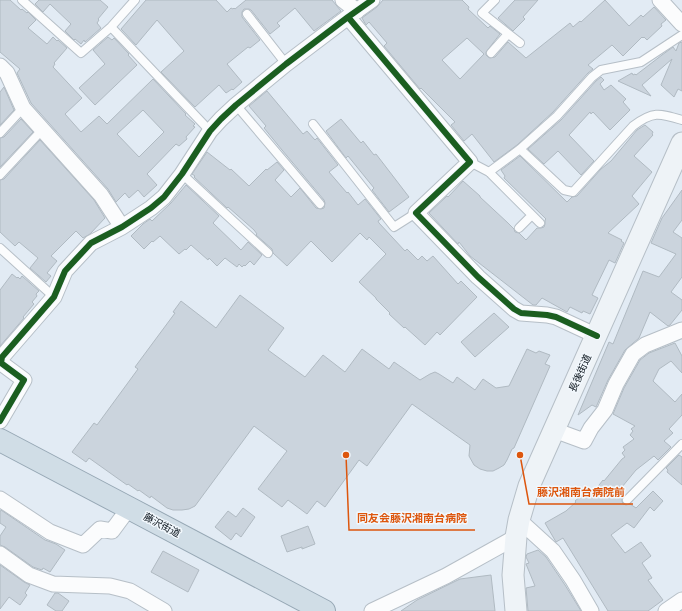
<svg xmlns="http://www.w3.org/2000/svg" width="682" height="611" font-family="'Source Serif 4','Noto Sans JP',serif">
	<rect width="100%" height="100%" fill="#e2ebf4"/>
	<!-- building -->
	<path fill="#cbd4dd" stroke="#b0bac2" fill-rule="evenodd" d="M0,0H10L21,10L22,9L27,13L28,12L36,20L28,28L47,44L53,37L57,41L58,40L67,48L54,63L55,64L53,67L82,98L65,114L81,132L99,116L107,124L153,79L186,114L185,115L195,124L193,126L195,127L186,137L187,139L179,146L176,144L147,174L157,185L144,197L138,190L129,198L125,193L116,202L108,189L31,103L17,73L20,69L0,52ZM143,110L164,132L139,157L117,134Z
		M39,0H100L108,7L98,19L99,20L97,23L101,28L85,42L84,40L81,44L75,39L74,40L65,31L71,24L50,4L43,12L35,4Z
		M146,0H216L227,12L231,8L233,9L234,8L235,9L246,0H332L341,11L314,31L295,8L277,23L280,26L270,34L251,10L249,9H244L242,12V17L260,40L250,48L248,47L227,64L242,82L233,90L232,89L226,93L219,85L195,107L161,72L184,51L157,20L136,45L121,29Z
		M383,0H462L469,7L468,9L488,28L490,26L500,34L486,52V55L488,57L490,58L495,57L508,42L526,58L570,23L573,27L580,21L581,22L605,0L629,26L641,15L643,17L654,7L666,20L661,24L662,26L647,40L644,37L643,38L642,37L623,56L612,45L588,65L593,69L588,73L553,112L517,145L494,162L472,134L464,141L451,125L455,122L421,88L420,89L384,46L387,43L369,22L366,25L362,18L377,7ZM467,38L484,54L460,79L442,60Z
		M515,0H538L523,17L525,19L513,31L498,18Z
		M108,37L112,40L114,38L129,54L128,55L137,65L95,105L79,88L105,64L93,50Z
		M682,42V91L678,89L674,97L661,85L672,59L642,85L651,96L618,81L632,73L633,75L635,74L636,75L662,55L673,47L676,51L679,43Z
		M601,77L604,80L600,84L604,90L611,85L626,99L623,102L630,110L610,130L593,112L591,114L590,112L569,135L594,161L581,175L558,151L544,164L528,149L561,120L596,81Z
		M4,87L14,110L0,125V92Z
		M267,91L303,134L307,131L315,140L317,138L338,165L329,172L347,193L348,192L358,205L365,199L381,219L378,221L379,223L405,251L407,249L418,260L422,256L427,261L433,256L458,284L461,281L477,297L440,335L437,332L425,345L405,327L404,328L389,314L390,313L376,299V298L359,282L386,254L369,237L367,240L360,233L332,262L311,241L287,266L273,253L272,249L256,235L257,234L254,230L228,207L227,208L194,177L195,176L192,174L207,152L230,170L231,169L249,186L266,169L267,170L277,162L284,170L275,180L291,197L300,188L316,208L321,209L324,208L325,203L324,200L282,150L264,128L266,126L249,106Z
		M21,119L33,132L0,167V138L4,137Z
		M341,119L361,143L363,141L374,155L376,154L409,197L389,212L372,190L374,188L348,156L346,158L326,131Z
		M645,125L653,132L652,134L653,135L634,156L652,172L632,196L639,204L608,233L622,240L621,241L624,243L615,263L609,260L592,295L598,298L590,314L583,311L582,313L570,307L567,312L542,298L536,305H533L470,256L459,242L458,244L429,213L447,196L448,197L463,181L480,196V197L508,223L514,229L515,232L519,233L526,240L537,228H541L544,227L545,224V220L546,219L504,178L505,176L501,170L520,156L567,202L572,197L577,196L601,169L611,161L637,130Z
		M40,140L94,200L105,218L90,234L83,238L76,231L51,256L57,261L47,273L51,276L46,282L30,268L38,258L19,242L15,246L0,232V180L4,179Z
		M186,185L219,216L213,223L241,250L248,242L262,255L254,265L250,261L245,266L244,265L242,267L239,264L237,267L225,258L217,266L209,258L208,260L191,245L186,250L185,249L179,254L160,236L153,242L152,241L144,249L131,236L143,224L150,219L152,221L171,203Z
		M682,190V220L673,232L682,238V277L671,292L682,300V310L670,325L668,326L650,312L639,338L625,350L608,380L597,405L596,407L592,405L578,415L609,342L613,344L643,271L659,277L676,254L651,243L662,218Z
		M12,274L17,278L18,277L20,279L22,276L39,291L36,294L37,296L32,302L34,304L23,317L24,318L0,346V290Z
		M240,295L284,328L268,350L305,377L323,355L345,372L362,349L389,369L394,362L420,380L430,374L435,372L439,374L453,383L457,377L475,390L483,379L496,388L509,386L527,349L536,353L539,351L550,355L545,364L550,366L514,448L512,449L507,460L504,465L499,468L493,471H487L480,469L474,465L469,456L470,445L412,404L367,466L359,460L325,507L317,501L307,514L288,500L282,507L258,489L287,451L254,426L195,506L189,509L182,510H173L167,508L151,496L150,498L139,490L138,491L128,484L127,485L89,458L86,462L72,452L94,423L97,425L138,369L135,367L175,313L173,312L181,301L216,328Z
		M494,313L509,327L475,357L461,342Z
		M675,343L682,356V373L671,361L659,369L653,381L675,402L682,394V415L669,429L673,433L664,441L671,447L658,460L654,456L636,470L622,487L624,489L619,495L622,498V501L623,504L626,505L630,504L636,508L653,491L663,501L654,511L650,507L634,528L627,523L611,535L625,553L641,542L651,556L642,563L652,578L648,580L663,600L648,611H608L563,538L556,542L545,523L566,511L576,502L575,501L588,490L592,494L603,480L604,481L622,459L625,457L622,453L625,450L623,447L634,439L630,435L633,431L631,429L635,426L613,414L624,388L640,360L649,353Z
		M679,455L682,457V485L667,472L668,470L666,468Z
		M243,508L255,517L241,537L236,533L231,540L215,527L228,511L236,517Z
		M1,510L45,540L56,544L65,550L50,572L43,568L42,570L33,567L5,547L0,545V536L6,527L0,523V512Z
		M308,526L315,544L302,549V547L287,552L281,536Z
		M538,550L546,557L565,585L581,611H528L526,588L535,586L526,564L529,563L526,557L527,554Z
		M163,551L199,570L188,592L151,572Z
		M0,565L24,582L30,585L25,593L27,595L20,605L9,597L0,609Z
		M491,575L495,611H401L417,600L460,579Z
		M55,593H58L69,601L62,611H56L47,605Z"/>
	<g fill="none" stroke-linecap="round" stroke-linejoin="round">
		<defs>
			<path id="lane" d="M22,0L81,53L111,27L135,0
				M495,0L482,13L520,43
				M247,14L286,64
				M111,27L210,131
				M491,53L508,34
				M236,105L320,204
				M313,124L394,227L416,213
				M0,133L23,108
				M520,149L564,190L573,192L633,126C653,111 659,113 682,120
				M470,162L489,172L540,223
				M489,172L520,149L557,116L592,77L601,70L641,62L682,35
				M182,174L268,253
				M0,175L42,130
				M519,228L532,215
				M0,248L54,297
				M627,500L682,444"/>
			<path id="street" d="M343,0L357,11
				M372,0L348,17L470,162L416,213L478,277L514,309L521,313L547,315L556,317L597,336
				M660,0L682,24
				M0,66L7,73L23,108L101,195L122,227
				M0,421L24,380L1,363L2,357L54,297L65,271L91,243L122,227L151,208L164,197L182,174L210,131L221,119L236,105L286,64L348,17
				M554,430L584,441L591,428L605,410L616,384L633,354L645,345L682,330
				M0,499L50,532L83,545L100,529L112,531L129,508
				M519,520L553,551L573,580L591,611
				M0,554L29,575L53,584L110,586L130,591L164,611
				M372,611L446,576L516,537
				M666,611L682,600"/>
			<path id="secondary" d="M516,611L513,575L516,537L519,520L529,486L682,143"/>
			<path id="highway" d="M0,440L129,508L324,611"/>
		</defs>
		<!-- lane casing -->
		<use href="#lane" stroke="#b6bfc7" stroke-width="10"/>
		<!-- street casing -->
		<use href="#street" stroke="#b6bfc7" stroke-width="17"/>
		<!-- secondary casing -->
		<use href="#secondary" stroke="#b6bfc7" stroke-width="23"/>
		<!-- highway casing -->
		<use href="#highway" stroke="#97a8b5" stroke-width="24"/>
		<!-- lane -->
		<use href="#lane" stroke="#fbfcfd" stroke-width="8"/>
		<!-- street -->
		<use href="#street" stroke="#fbfcfd" stroke-width="15"/>
		<!-- secondary -->
		<use href="#secondary" stroke="#eef3f7" stroke-width="21"/>
		<!-- highway -->
		<use href="#highway" stroke="#d0dde6" stroke-width="22"/>
		<defs>
			<path id="cycleway" d="M372,0L348,17L470,162L416,213L478,277L514,309L521,313L547,315L556,317L597,336
				M0,421L24,380L1,363L2,357L54,297L65,271L91,243L122,227L151,208L164,197L182,174L210,131L221,119L236,105L286,64L348,17"/>
		</defs>
		<!-- cycleway casing -->
		<use href="#cycleway" stroke="#f2f8fd" stroke-width="8"/>
		<!-- cycleway -->
		<use href="#cycleway" stroke="#1b5e20" stroke-width="6"/>
	</g>
	<g text-anchor="middle" dominant-baseline="central" stroke-width="3" stroke-linejoin="round" paint-order="stroke">
		<!-- street labels -->
		<g font-size="10" fill="#09131b" stroke="#f2f8fd">
			<text transform="translate(580 373) rotate(-66)">長後街道</text>
			<text transform="translate(162 525) rotate(28)">藤沢街道</text>
		</g>
	</g>
	<!-- callouts -->
	<path fill="none" stroke="#dd560d" stroke-width="1.5" d="M520 455L529 504H633M346 455L349 530H475"/>
	<g fill="#dd560d" stroke="#f2f8fd" stroke-width="1.5">
		<circle cx="520" cy="455" r="4"/>
		<circle cx="346" cy="455" r="4"/>
	</g>
	<g font-size="11" text-anchor="middle" font-weight="bold" fill="#dd560d" stroke="#f2f8fd" stroke-width="3" stroke-linejoin="round" paint-order="stroke">
		<text x="581" y="496">藤沢湘南台病院前</text>
		<text x="412" y="522">同友会藤沢湘南台病院</text>
	</g>
</svg>
